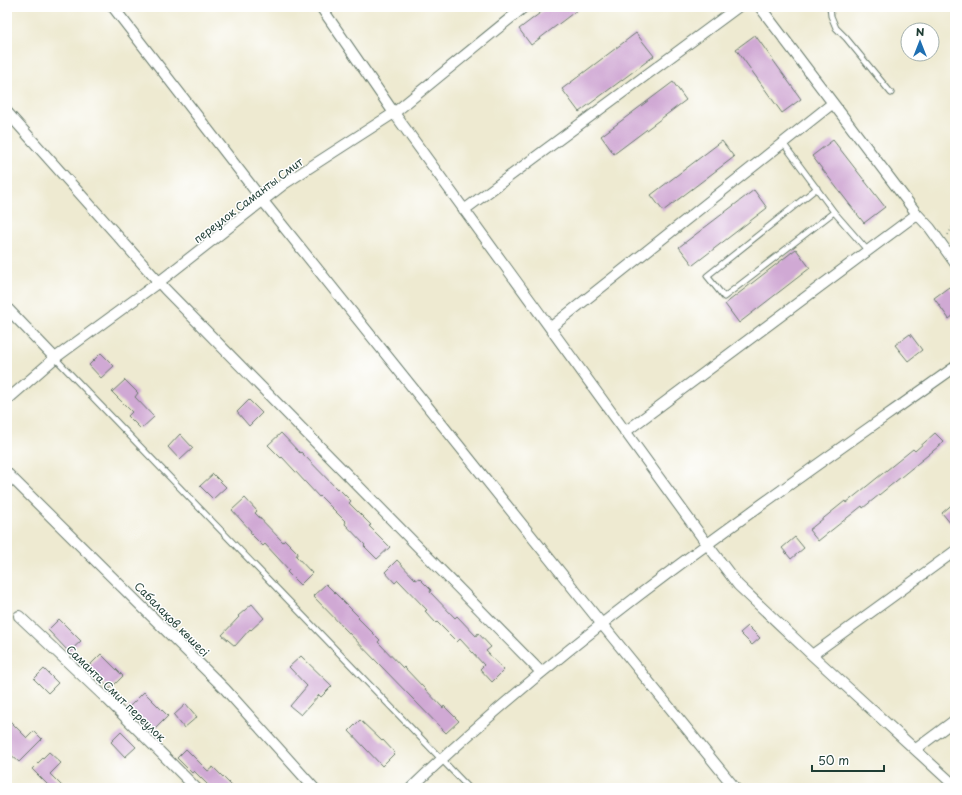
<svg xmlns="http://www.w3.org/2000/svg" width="962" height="795" font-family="'Playpen Sans',sans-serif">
	<rect width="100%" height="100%" fill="#fff"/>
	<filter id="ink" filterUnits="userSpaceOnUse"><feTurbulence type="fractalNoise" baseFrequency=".025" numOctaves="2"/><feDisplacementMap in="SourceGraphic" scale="8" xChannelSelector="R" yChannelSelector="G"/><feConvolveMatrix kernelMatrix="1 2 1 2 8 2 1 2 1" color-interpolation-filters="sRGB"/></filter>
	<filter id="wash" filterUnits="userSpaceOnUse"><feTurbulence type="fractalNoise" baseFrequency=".012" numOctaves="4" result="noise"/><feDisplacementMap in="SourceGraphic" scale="16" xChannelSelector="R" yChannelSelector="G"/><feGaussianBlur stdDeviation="0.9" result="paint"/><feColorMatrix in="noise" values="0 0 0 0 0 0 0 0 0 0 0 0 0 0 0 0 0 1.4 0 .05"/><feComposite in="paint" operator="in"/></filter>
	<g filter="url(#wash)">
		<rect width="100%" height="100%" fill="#eeead1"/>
		<g id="blocks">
			<!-- building -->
			<path fill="#d0a9d4" d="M548,7H581L531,45L519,29Z
				M636,33L654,56L579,112L562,89Z
				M755,35L801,99L782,113L736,49Z
				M673,82L686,100L614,154L601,136Z
				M833,140L885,207L864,223L812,156Z
				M722,141L734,157L663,211L651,195Z
				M754,190L767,208L693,265L679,247Z
				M796,249L810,268L739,323L725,304Z
				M949,287L955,294V314L949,319L934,298Z
				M910,334L922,350L908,361L895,345Z
				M101,353L114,366L101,378L89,365Z
				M125,380L138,393L135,397L154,417L141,429L128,416L132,412L112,392Z
				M249,400L262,413L249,426L237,412Z
				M281,433L300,453L301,452L337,489L338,488L351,501L349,503L371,525L369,526L390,547L377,559L364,546L365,545L345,524L346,522L320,496L319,497L282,457L281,458L268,445Z
				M935,433L944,442L863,508L862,506L818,541L809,530L845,501L846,503L913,449L915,451Z
				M180,434L193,448L180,460L168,447Z
				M213,474L226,487L213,499L200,486Z
				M245,498L257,511L255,513L283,542L285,540L298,553L296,556L312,573L300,585L287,572L289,570L265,544L263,546L250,533L251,531L232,510Z
				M955,502V520L951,524L942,513Z
				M795,537L804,548L791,559L782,548Z
				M397,560L416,580L419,578L431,590L430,592L455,618L457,616L476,636L478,633L491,647L486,651L504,670L492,682L480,669L484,665L460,639L457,642L437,622L436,623L425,611L427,610L398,580L395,583L385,572Z
				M326,584L359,617L358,618L380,640L378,642L403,668L404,667L443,708L444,706L459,721L446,733L313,596Z
				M252,604L264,618L251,630L250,629L235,646L222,635L239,617L238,616Z
				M59,619L81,641L69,652L48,630Z
				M748,626L760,638L752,645L740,633Z
				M101,654L123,676L110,689L88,667Z
				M301,656L332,686L321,697L319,695L301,715L290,706L307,686L289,667Z
				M44,669L58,683L48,693L34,679Z
				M144,692L168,716L151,733L127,709Z
				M186,704L197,717L184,728L174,715Z
				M7,718L27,738L34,731L42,739L19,762L7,751Z
				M360,720L382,741L383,740L395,753L382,766L349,731Z
				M121,732L136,747L125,757L111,742Z
				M186,749L208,771L213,767L234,788H211L194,771L192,773L177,758Z
				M49,752L61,763L50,774L64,788H51L32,769Z"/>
		</g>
	</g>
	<g filter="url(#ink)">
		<use href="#blocks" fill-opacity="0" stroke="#677a6b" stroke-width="1"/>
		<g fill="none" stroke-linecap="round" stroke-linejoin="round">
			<defs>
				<path id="service" d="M830,7L831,16L836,28L846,38L891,93
					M783,143L834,212L868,251
					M817,188L707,276L724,297L834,212
					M55,358L469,788"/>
				<path id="minor" d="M113,7L263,201L601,623L735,788
					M321,7L394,113L707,544L738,585L812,655L955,786
					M760,7L917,214L930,228L955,263
					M7,112L165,289L541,672
					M464,210L738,7
					M7,308L55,358
					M550,328L833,103
					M7,400L55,358L159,282L284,184L394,113L524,7
					M625,432L917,214
					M7,473L225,689L314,788
					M19,616L108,700L196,788
					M812,655L955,551
					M916,749L955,720
					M411,788C577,629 768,500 955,367"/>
			</defs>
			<!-- service casing -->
			<use href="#service" stroke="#677a6b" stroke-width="7"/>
			<!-- minor casing -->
			<use href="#minor" stroke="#677a6b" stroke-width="12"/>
			<!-- path -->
			<path stroke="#677a6b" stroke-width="1.5" stroke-dasharray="1 3" stroke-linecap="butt" d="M948,235L955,222"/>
			<!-- service -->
			<use href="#service" stroke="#fff" stroke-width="5"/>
			<!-- minor -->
			<use href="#minor" stroke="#fff" stroke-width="10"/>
		</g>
	</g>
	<g text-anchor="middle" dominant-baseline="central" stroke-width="3" stroke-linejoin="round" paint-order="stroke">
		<!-- street labels -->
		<g font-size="11" fill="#1f3d34" stroke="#fff">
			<text transform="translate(248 200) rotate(-37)">переулок Саманты Смит</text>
			<text transform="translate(172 619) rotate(45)">Сабалақов көшесі</text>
			<text transform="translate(116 693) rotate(44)">Саманта Смит переулок</text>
		</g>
	</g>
	<!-- margin -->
	<rect width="962" height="795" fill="none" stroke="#fff" stroke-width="24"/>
	<!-- north arrow -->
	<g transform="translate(920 42)"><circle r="19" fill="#ffffff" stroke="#a5b1ae"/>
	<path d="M0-3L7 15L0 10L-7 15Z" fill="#1f6fb2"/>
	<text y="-6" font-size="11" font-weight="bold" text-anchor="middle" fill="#1f3d34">N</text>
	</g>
	<!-- scale -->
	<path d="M812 765v6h72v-6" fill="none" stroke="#1f3d34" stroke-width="2"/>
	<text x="818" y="765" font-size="12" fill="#1f3d34" stroke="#ffffff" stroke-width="3" paint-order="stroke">50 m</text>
</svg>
